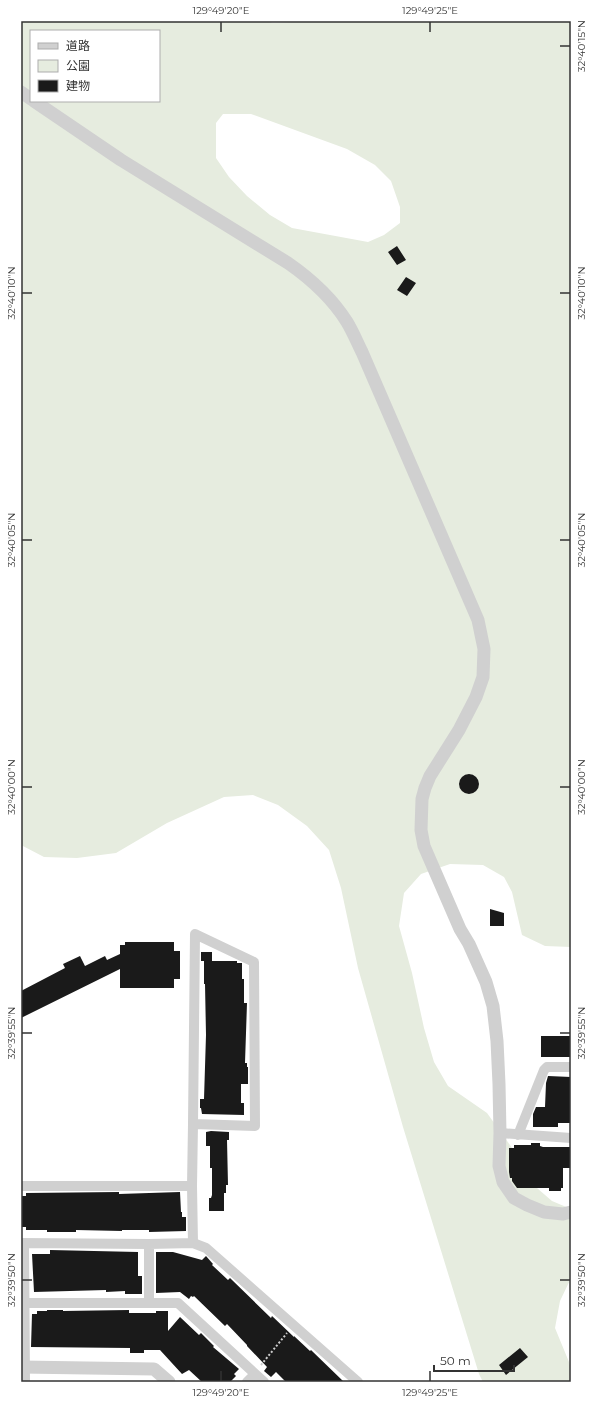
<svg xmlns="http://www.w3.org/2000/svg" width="592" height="1403" font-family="Montserrat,'Noto Sans JP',sans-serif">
	<rect width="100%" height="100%" fill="#fff"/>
	<!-- green -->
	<path fill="#e6ecdf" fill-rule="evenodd" d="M21,21H265L273,23L311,21H571V947L545,946L522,935L512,892L504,877L483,865L450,864L421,874L404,893L399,926L412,973L424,1028L434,1062L448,1086L487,1113L515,1152L530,1182L552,1201L571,1209V1278L560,1301L555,1328L569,1362L571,1369V1382H483L479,1374L403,1127L358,968L341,888L329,850L307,826L278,805L253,795L224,797L167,823L116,853L77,858L44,857L21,845ZM31,31H159V101H31ZM223,114H251L347,149L375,165L391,181L400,207V223L384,235L368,242L292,228L270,215L247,196L229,177L216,158V123Z"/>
	<!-- building -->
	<path fill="#1a1a1a" d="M397,246L406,260L397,265L388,252Z
		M406,277L416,283L407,296L397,290Z
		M459 784a10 10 0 1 1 20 0a10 10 0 1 1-20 0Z
		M490,909L504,913V926H490Z
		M125,942H174V951H180V979H174V988H120V969L21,1018V991L65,968L63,964L80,956L85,966L105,956L107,960L120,954V945H125Z
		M201,952H212V961H237V963H242V979H244V1003H247L245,1063H247V1067H248V1084H241V1103H244V1115L202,1114L201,1108H200V1099H204L206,1035L205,984H204V961H201Z
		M541,1036H571V1057H541Z
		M548,1076L571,1077V1123H558V1127H533V1114L536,1107H545L546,1083Z
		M211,1131L229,1132V1140H227L228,1185H226V1193H224V1211H209V1198H211L212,1195V1168H210V1146H206V1132Z
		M531,1143H540V1146L543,1147H571V1164L570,1168H563V1188H561V1191H549V1188H517L512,1181V1178H510L509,1172V1148H514V1145H531Z
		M119,1192V1194L180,1192L181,1212H182V1217H186V1231L149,1232V1230H122V1231L76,1230V1232H47V1230H26V1227H21V1196H26V1193Z
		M50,1250L138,1252V1276H142V1294H125V1291L106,1292V1290L34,1292L32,1254H50Z
		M156,1252H173L202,1260L206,1256L213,1264L212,1265L228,1280L230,1278L271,1318L272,1316L294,1337V1336L310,1351L311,1350L344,1382H286L276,1372L271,1377L264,1371L267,1367L247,1346V1345L227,1324L225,1326L194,1296L193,1297L191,1296L189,1299L180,1292L156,1293Z
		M47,1310H63V1311L129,1310V1313H156V1311H168V1331L180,1317L199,1335L201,1333L214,1346L213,1347L239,1369L234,1374L236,1376L230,1382H202L189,1370L182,1374L160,1350H144V1353H130V1348L31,1347L32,1314H37V1311H47Z
		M520,1348L528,1357L506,1375L499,1365Z"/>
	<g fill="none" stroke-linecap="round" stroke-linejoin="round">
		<!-- path -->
		<path stroke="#cdcdcd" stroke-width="2" stroke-dasharray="2 2" stroke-linecap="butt" d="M261,1365L287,1333"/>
		<!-- minor -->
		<path stroke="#d0d0d0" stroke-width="10" d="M195,934L254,962L255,1126L193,1124Z
			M500,1133L571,1138
			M518,1135L544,1070L547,1067H571
			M21,1186H192
			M21,1243L149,1244L193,1243L206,1248L358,1382
			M24,1243L25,1382
			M193,1243L192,1186L193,1124
			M149,1244V1303
			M25,1303H178L264,1382
			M247,1382L255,1374"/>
		<!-- tertiary -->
		<path stroke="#d0d0d0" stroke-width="13" d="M21,92L31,99
			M34,101L121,160L288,263C311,279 332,298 347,322C353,332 357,342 362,352L478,620L484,649L483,677L476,697L459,730L430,776L425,788L422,799L421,830L424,846L460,929L469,944L486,982L493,1006L497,1041L499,1084L500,1133L499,1166L503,1182L514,1198L527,1205L544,1212L563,1214L571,1212
			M21,1367L154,1369L169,1382"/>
	</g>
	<!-- ticks -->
	<path fill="none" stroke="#333" stroke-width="1.5" d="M221,22V32M430,22V32M560,46H570M22,293H32M560,293H570M22,540H32M560,540H570M22,787H32M560,787H570M22,1033H32M560,1033H570M22,1280H32M560,1280H570M221,1371V1381M430,1371V1381"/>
	<!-- border -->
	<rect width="592" height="1403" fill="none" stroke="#ffffff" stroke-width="44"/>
	<!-- legend -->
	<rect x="30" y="30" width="130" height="72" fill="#ffffff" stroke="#adadad"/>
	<rect x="38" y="43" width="20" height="6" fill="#d0d0d0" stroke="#adadad"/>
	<text x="66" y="50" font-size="12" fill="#333333">道路</text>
	<rect x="38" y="60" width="20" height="12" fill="#e6ecdf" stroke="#adadad"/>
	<text x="66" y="70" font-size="12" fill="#333333">公園</text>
	<rect x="38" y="80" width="20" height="12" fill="#1a1a1a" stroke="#adadad"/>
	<text x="66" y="90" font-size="12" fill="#333333">建物</text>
	<!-- scale -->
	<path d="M434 1365v6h80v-6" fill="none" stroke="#333333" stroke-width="2"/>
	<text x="440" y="1365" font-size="12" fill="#333333" stroke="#ffffff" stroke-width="3" paint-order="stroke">50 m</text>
	<rect x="22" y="22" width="548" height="1359" fill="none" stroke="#333" stroke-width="1.5"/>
	<g font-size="10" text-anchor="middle" fill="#333">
		<text x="221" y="14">129°49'20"E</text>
		<text x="430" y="14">129°49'25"E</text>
		<text transform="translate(581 46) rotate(-90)" y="4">32°40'15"N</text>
		<text transform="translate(11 293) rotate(-90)" y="4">32°40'10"N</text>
		<text transform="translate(581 293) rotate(-90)" y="4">32°40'10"N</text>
		<text transform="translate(11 540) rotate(-90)" y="4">32°40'05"N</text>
		<text transform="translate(581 540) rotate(-90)" y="4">32°40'05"N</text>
		<text transform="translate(11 787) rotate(-90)" y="4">32°40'00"N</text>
		<text transform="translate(581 787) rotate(-90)" y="4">32°40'00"N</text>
		<text transform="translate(11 1033) rotate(-90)" y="4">32°39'55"N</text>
		<text transform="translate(581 1033) rotate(-90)" y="4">32°39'55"N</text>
		<text transform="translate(11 1280) rotate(-90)" y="4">32°39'50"N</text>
		<text transform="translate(581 1280) rotate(-90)" y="4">32°39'50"N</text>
		<text x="221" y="1396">129°49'20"E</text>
		<text x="430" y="1396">129°49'25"E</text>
	</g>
</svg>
